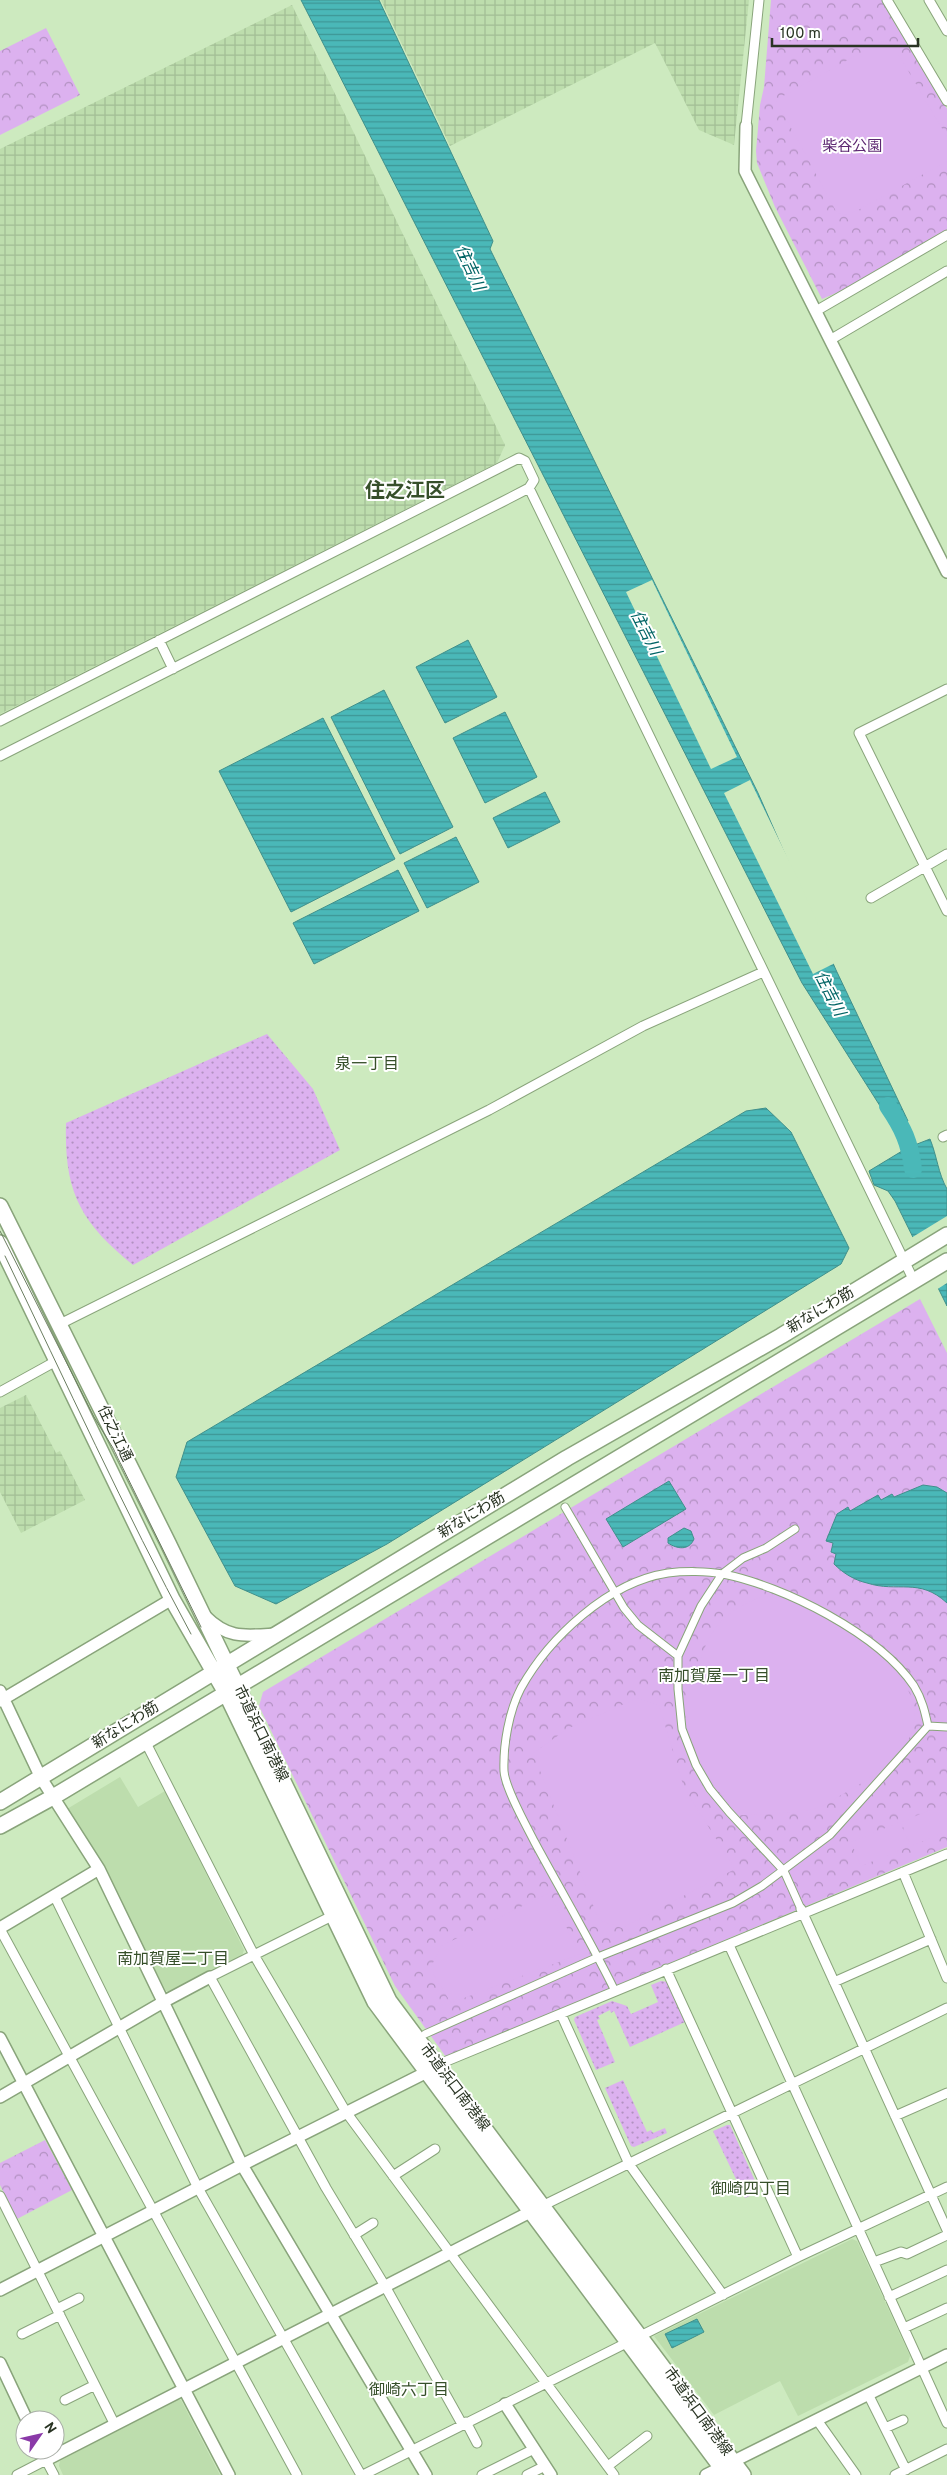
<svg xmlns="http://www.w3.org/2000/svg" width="947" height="2475" font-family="Overpass,'Noto Sans JP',sans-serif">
	<defs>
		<pattern id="industrial-grid" width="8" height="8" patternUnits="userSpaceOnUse" patternTransform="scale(1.25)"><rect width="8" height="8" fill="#bdddad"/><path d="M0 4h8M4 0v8" fill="none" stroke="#a2be95"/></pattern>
		<pattern id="grass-dots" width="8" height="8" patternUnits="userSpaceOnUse" patternTransform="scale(1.25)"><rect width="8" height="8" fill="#dcb1ef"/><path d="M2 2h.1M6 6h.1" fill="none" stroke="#b291c1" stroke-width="1.8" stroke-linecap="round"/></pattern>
		<pattern id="park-crowns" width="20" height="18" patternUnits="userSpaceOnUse" patternTransform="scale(1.25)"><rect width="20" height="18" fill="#dcb1ef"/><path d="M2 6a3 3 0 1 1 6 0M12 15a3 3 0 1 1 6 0" fill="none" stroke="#b291c1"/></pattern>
		<pattern id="water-rules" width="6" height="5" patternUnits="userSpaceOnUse" patternTransform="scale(1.25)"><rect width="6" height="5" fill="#4ab8b8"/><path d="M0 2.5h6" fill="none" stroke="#3e9695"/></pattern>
	</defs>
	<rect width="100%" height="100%" fill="#cdeabf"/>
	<!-- built -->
	<path fill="#bdddad" d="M120,1777L138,1807L165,1791L244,1950L242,1956L170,1992L166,1991L101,1866L67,1809Z
		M852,2239L857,2241L910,2356L908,2362L798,2416L780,2381L714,2415L654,2336Z
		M176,2399L181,2400L220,2475H63L59,2466L60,2461Z"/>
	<!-- industrial -->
	<path fill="url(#industrial-grid)" d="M381,0H749L734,145L699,130L655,43L450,146Z
		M292,5L505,445L497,463L0,714V149Z
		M26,1395L56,1453L60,1451L85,1500L21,1533L0,1492V1408Z"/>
	<!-- grass -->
	<path fill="url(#grass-dots)" d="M267,1034L313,1089L340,1150L133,1265C80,1222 64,1192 66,1123Z
		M661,1981L668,1982L685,2022L630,2047L614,2011L611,2013L610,2010L598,2016L600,2019L597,2020L615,2062L596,2070L574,2020L575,2017L612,2001L627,2006L631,2014L658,2002L651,1985Z
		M623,2080L647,2132L651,2130L653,2133L665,2128L667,2133L634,2147L631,2146L605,2088Z
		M727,2125H730L760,2192L745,2198L713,2131Z"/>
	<!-- park -->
	<path fill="url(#park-crowns)" d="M771,0H882L947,109V230L843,290L822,299L775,207L757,163L756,151L760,105L764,87Z
		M46,28L80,95L0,135V51Z
		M920,1299L947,1353V1847L446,2057L395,1986L259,1706L263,1692Z
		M45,2140L72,2190L17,2219L0,2185V2163Z"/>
	<!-- pitch -->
	<path fill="#dcb1ef" d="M882,41L893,45L947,137V161L849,215L837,213L776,100Z
		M766,1596C804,1598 856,1636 882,1662L885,1660C896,1674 912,1689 914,1708C920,1750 874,1776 843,1794C836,1798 828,1804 820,1807C801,1814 758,1815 737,1815C702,1772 682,1741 687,1683L695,1684C703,1638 719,1610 766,1596Z
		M638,1698L659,1705L684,1788L735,1869L622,1928L599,1920L533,1753L569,1728Z
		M947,1803V1831L911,1846L901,1822Z
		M900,1822L910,1846L861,1866L851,1842Z
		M549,1893L580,1954L451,2003L434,1975L431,1967L441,1946Z"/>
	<!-- water -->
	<path fill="url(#water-rules)" stroke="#40908b" d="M301,0H379L493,241L490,249L758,793L836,970L908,1121L894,1128L802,983Z
		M468,640L497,697L445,723L416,667Z
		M384,690L453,827L400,854L331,717Z
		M505,712L537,777L485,803L453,738Z
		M323,718L395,859L291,912L219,771Z
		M545,792L560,822L508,848L493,818Z
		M456,837L479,882L427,908L404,863Z
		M398,870L419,911L314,964L293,923Z
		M766,1108L791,1132L849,1248L841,1264L387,1544L276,1604L235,1586L176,1477L187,1442L746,1111Z
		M930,1139C937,1156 938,1173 947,1189V1306L895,1201L888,1191L874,1185L869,1171L907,1148Z
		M669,1481L686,1509L623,1547L606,1519Z
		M923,1485L937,1487L947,1493V1603C919,1577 898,1593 867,1583C854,1580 843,1573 834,1564L836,1554L831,1552L833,1543L826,1541L837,1514L848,1507L850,1511L878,1495L881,1500L892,1494L894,1497Z
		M684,1528L691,1531L694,1539C689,1551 677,1549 668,1543V1538Z
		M697,2319L704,2332L672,2348L665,2334Z"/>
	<!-- pier -->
	<path fill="#cdeabf" d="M652,580L737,757L711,769L626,592Z
		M750,780L798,879L835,963L813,974L724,793Z
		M947,1216V1283L936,1290L911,1238Z"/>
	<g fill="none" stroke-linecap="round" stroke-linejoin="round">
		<!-- river -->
		<path stroke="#4ab8b8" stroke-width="18" d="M888,1106C903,1128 910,1143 913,1169"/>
		<defs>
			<path id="pedestrian" d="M565,1507L624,1608L638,1625L678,1656
				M795,1529L766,1548L743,1558L722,1574L701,1606L678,1656V1689L682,1729L696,1765L710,1789L729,1812L784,1871L801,1909
				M928,1726L947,1727
				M425,2034L598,1957L733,1903L762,1886L830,1835L928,1726C925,1712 922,1699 914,1686C879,1634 784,1586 723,1574C707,1571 684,1571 668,1573C608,1582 549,1638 521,1688C509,1711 503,1745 504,1771C505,1788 526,1825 534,1841C561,1891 590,1940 615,1991"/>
			<path id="minor" d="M887,0L947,101
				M929,0L947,31
				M746,126L759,0
				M816,311L947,235
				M830,340L947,271
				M529,488L914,1281
				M159,640L173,669
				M947,689L859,733L947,911
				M0,721L519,458L525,461L534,480L529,488L502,502L0,756
				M871,898L947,854
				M943,1137L947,1135
				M58,1325L489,1110L643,1026L763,972
				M0,1392L58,1360
				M145,1741L254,1955L346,2112L614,2475
				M903,1872L947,1978
				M54,1895L198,2188L361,2475
				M801,1909L947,2230
				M336,1914L210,1977L326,2188L385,2286L462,2424
				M0,1929L297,2475
				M729,1945L947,2423
				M666,1969L798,2257
				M834,1982L931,1939
				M561,2014L629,2164L723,2295
				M437,2065L947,1854
				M895,2116L947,2093
				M393,2176L435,2149
				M0,2196L115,2425
				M540,2207L947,2008
				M354,2235L373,2223
				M874,2262L901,2252L907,2254L947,2235
				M889,2297L947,2270
				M57,2309L79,2298
				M904,2328L947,2308
				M22,2334L60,2315
				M868,2394L906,2470
				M65,2400L95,2385
				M817,2420L856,2475
				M466,2422L477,2443
				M885,2428L903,2420
				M608,2466L647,2436
				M17,2475L46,2460L54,2475
				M363,2475L798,2257L947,2187
				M482,2475L534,2449
				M527,2475L545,2466
				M895,2475L947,2449"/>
			<path id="tertiary" d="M746,126L745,171L947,572
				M205,1616C228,1639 244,1636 275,1634
				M0,1691L41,1778L99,1869L242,2165L426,2475
				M0,1701L172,1599
				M0,1928L99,1869
				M0,2038L229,2475
				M0,2097L165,2001L210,1977
				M0,2290L242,2165L427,2072
				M0,2363L27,2420
				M505,2404L551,2475
				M42,2450L46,2460L530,2212
				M706,2475L947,2355"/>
			<path id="primary" d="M0,1206L168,1543L389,2001L743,2475
				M0,1243L172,1599L226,1693L375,2002L727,2475
				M0,1802L567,1458L781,1336L947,1235
				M0,1826L53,1797L947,1261"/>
		</defs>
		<!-- pedestrian casing -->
		<use href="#pedestrian" stroke="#89a47b" stroke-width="9"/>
		<!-- minor casing -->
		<use href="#minor" stroke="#89a47b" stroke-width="11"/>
		<!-- tertiary casing -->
		<use href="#tertiary" stroke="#89a47b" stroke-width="14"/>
		<!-- primary casing -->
		<use href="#primary" stroke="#89a47b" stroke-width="18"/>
		<!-- pedestrian -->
		<use href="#pedestrian" stroke="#fff" stroke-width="7"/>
		<!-- minor -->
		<use href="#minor" stroke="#fff" stroke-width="9"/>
		<!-- tertiary -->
		<use href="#tertiary" stroke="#fff" stroke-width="11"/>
		<!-- primary -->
		<use href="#primary" stroke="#fff" stroke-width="15"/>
		<!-- tram -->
		<path stroke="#6b7d61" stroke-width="1" d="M0,1231L94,1417L113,1448L201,1627
			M5,1256C66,1382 124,1510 191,1634"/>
	</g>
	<g text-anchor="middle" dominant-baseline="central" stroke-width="4" stroke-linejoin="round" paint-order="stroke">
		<!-- park labels -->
		<g font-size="15" fill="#5d2872" stroke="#fff">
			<text x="852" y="147">柴谷公園</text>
		</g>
		<!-- street labels -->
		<g font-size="15" fill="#293423" stroke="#fff">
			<text transform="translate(821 1311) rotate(-31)">新なにわ筋</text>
			<text transform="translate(114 1434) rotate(64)">住之江通</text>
			<text transform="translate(472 1516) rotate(-31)">新なにわ筋</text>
			<text transform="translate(126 1726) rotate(-32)">新なにわ筋</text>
			<text transform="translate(260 1734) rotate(64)">市道浜口南港線</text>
			<text transform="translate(454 2088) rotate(53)">市道浜口南港線</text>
			<text transform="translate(697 2412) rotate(54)">市道浜口南港線</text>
		</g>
		<!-- water labels -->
		<g font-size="16" font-style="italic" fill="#016465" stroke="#fff">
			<text transform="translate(469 268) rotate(65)">住吉川</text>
			<text transform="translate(645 633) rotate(63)">住吉川</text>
			<text transform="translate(829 994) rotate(63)">住吉川</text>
		</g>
		<!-- neighbourhood labels -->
		<g font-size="16" fill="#364f2a" stroke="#fff">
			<text x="367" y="1065">泉一丁目</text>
			<text x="714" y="1677">南加賀屋一丁目</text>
			<text x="173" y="1960">南加賀屋二丁目</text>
			<text x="751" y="2190">御崎四丁目</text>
			<text x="409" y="2391">御崎六丁目</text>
		</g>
		<!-- district labels -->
		<g font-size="20" font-weight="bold" fill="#364f2a" stroke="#fff">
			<text x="405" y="492">住之江区</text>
		</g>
	</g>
	<!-- north arrow -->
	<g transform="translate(40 2435) rotate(56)"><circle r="24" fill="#ffffff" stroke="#a9aea7"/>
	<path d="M0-4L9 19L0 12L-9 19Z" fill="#8a39a8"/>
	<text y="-8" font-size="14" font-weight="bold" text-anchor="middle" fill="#293423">N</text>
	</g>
	<!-- scale -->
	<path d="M772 38v8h146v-8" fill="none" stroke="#293423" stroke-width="2.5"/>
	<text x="780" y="38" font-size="15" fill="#293423" stroke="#ffffff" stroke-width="4" paint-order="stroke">100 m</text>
</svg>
